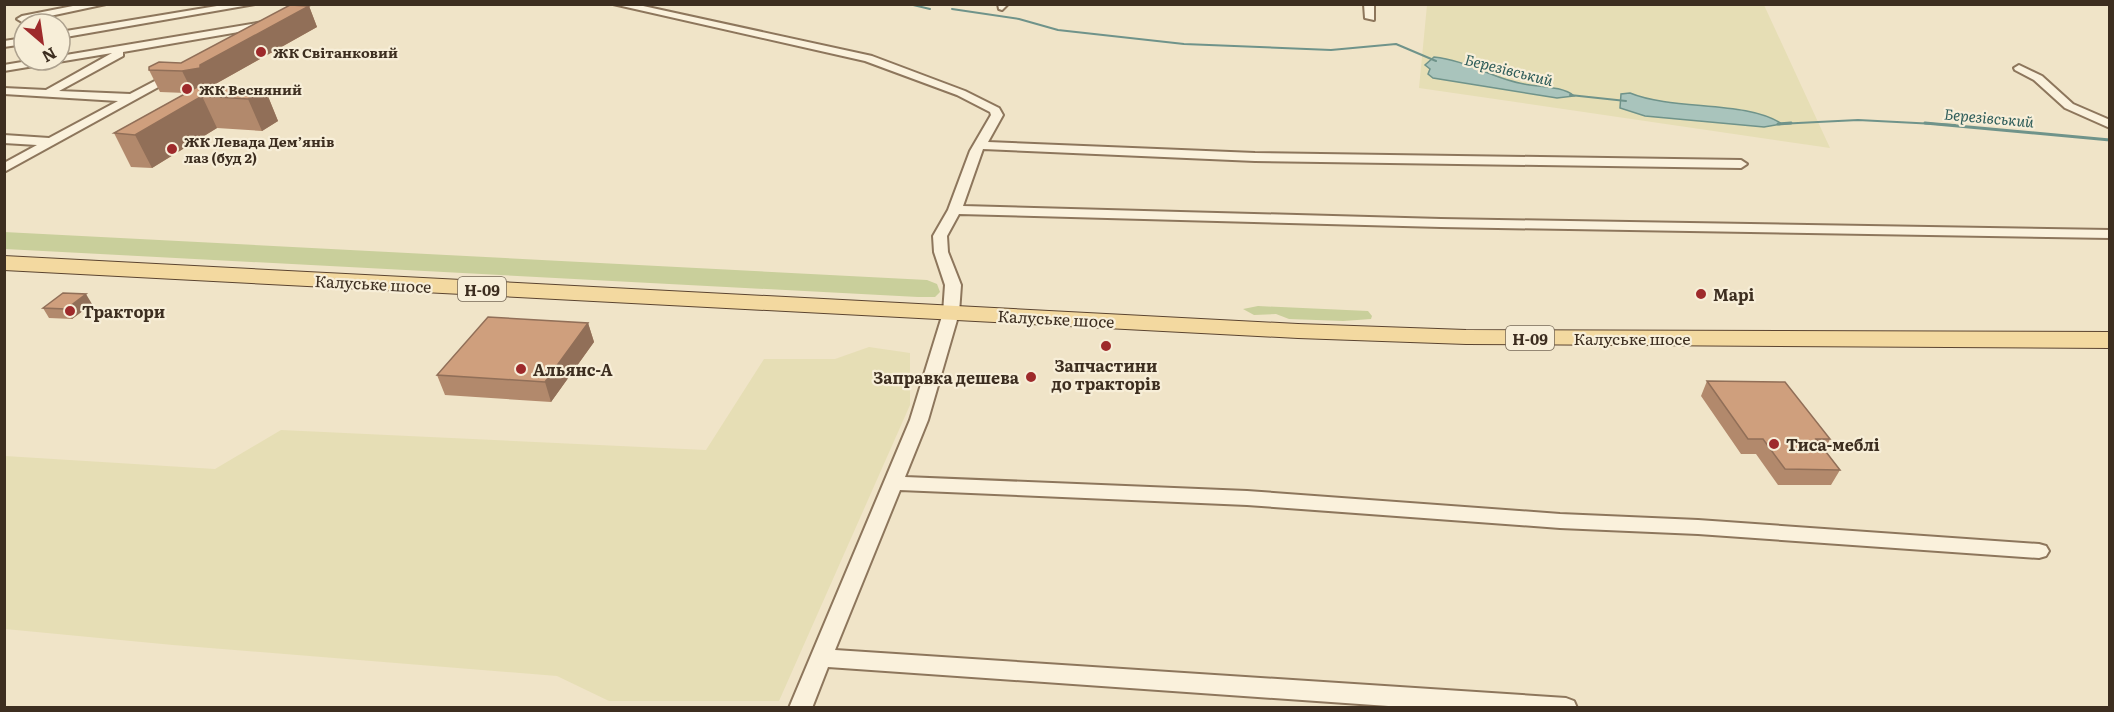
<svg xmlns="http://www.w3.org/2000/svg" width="2114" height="712" font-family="Literata,serif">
	<rect width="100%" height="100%" fill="#f0e4c8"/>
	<!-- farmland -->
	<path fill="#e6deb5" d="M1427,5H1764L1830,148L1419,88Z
		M869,347L910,353V405L779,701H609L557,676L173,645L5,629V456L215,469L281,430L706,450L764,359H835Z"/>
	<!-- green -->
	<path fill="#c9cf9b" d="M4,232L927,280L937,284L940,292L935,297H918L5,249Z
		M1258,306L1368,311L1372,316L1371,319L1343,321L1289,319L1276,314L1254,315L1243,309Z"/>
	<!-- water -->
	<path fill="#a9c4bc" stroke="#6f938a" stroke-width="1.5" d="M1434,57C1466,60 1494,79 1524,84C1539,87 1563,86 1574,96L1557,98L1433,78L1428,74L1430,69L1425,65Z
		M1630,93C1674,111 1746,100 1782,124L1764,127L1645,116L1620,108L1621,94Z"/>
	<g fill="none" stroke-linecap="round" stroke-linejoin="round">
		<!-- stream-far1 -->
		<path stroke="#6f938a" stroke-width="2" d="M909,4L930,9
			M952,9L1019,19L1058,30L1184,44L1331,50L1396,44L1436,61
			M1570,95L1626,101
			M1778,124L1858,120L1955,125"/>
		<!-- stream -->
		<path stroke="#6f938a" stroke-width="3" d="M1925,123L2110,140
			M1778,124L1791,123"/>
		<defs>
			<path id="minor" d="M83,4H106L22,22L17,19L22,16Z
				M229,4H255L60,38V32Z
				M613,4H634L872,56L965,91L999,108L1003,115L988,142L1255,153L1741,160L1747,164L1741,168L1255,161L983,149L963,206L1441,219L2110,230V238L1441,227L959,214L947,236L948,252L961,285L959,313L928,420L905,477L1247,491L1560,514L1698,520L2039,544L2046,546L2049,551L2046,556L2039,558L1698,534L1560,528L1247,505L900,490L835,650L1566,698L1574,701L1577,708H1417L828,667L812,708H789L910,420L943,313L945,285L934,252L933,236L948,210L970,151L991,115L990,112L957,95L865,61Z
				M998,4H1008L1002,10L999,9Z
				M1364,4H1374V20L1365,18Z
				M269,21L273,22V26L123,52V56L59,91L130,94L172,72H180L182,74L4,172V163L37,145L4,143V135L49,138L118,101L4,94V88L46,90L112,53L4,71V65L34,60H60V56Z
				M24,38V44L4,47V41Z
				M2019,65L2042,76L2073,104L2110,120V128L2065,108L2034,80L2015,70L2014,68Z"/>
			<path id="primary" d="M4,256L1298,324L1466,330L2110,332V348L1466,344L1298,338L4,270Z"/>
		</defs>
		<!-- minor casing -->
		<use href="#minor" stroke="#8d765c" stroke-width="4"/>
		<!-- primary casing -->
		<use href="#primary" stroke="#5b4430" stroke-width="2"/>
		<!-- minor -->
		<use href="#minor" fill="#faf1dc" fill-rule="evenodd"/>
		<!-- primary -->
		<use href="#primary" fill="#f3d9a0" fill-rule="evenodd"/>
	</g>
	<!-- wall -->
	<path fill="#b2896c" d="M309,6L317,27L212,86L265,89L278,121L262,131L217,128L152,168L131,167L114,133L186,93L160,92L149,70L181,63Z
		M92,304L72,319L49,318L43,308Z
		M588,323L594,342L551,402L445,395L437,375Z
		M1707,381L1830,439L1825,450L1840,470L1831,485H1778L1756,454H1741L1701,396Z"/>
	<!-- shaded-wall -->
	<path fill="#916f58" d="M309,6L317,27L210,87L193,93L182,71L200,65Z
		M265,89L278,121L262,131L248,99Z
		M202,96L217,128L152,168L135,135Z
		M86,294L92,304L72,319L66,309Z
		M588,323L594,342L551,402L545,382Z"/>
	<!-- building -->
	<path fill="#cf9f7d" stroke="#916f58" stroke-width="1.5" d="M290,5L309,6L200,65V68L182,71L149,70V67L159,62L181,63Z
		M199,86L265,89L248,99L202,96L135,135L114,133Z
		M63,293L86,294L66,309L43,308Z
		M488,317L588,323L545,382L437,375Z
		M1707,381L1785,382L1830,439H1816L1840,470L1785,469L1763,439H1748Z"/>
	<!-- markers -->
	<g fill="#9e2a2b" stroke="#f7eed8" stroke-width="2">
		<circle cx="261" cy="52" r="6"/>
		<circle cx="187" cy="89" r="6"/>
		<circle cx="172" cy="149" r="6"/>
		<circle cx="1701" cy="294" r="6"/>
		<circle cx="70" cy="311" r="6"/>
		<circle cx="1106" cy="346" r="6"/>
		<circle cx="521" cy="369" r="6"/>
		<circle cx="1031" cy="377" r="6"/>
		<circle cx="1774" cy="444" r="6"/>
	</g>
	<g text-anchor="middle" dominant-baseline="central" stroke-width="4.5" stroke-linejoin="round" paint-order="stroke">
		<!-- far-poi labels -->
		<g font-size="14" font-weight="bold" fill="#3d2e20" stroke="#f7eed8" text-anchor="start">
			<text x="273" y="52">ЖК Світанковий</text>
			<text x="199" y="89">ЖК Весняний</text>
			<text x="184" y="141">ЖК Левада Дем’янів<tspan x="184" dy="16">лаз (буд 2)</tspan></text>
		</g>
		<!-- far-water labels -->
		<g font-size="15" font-style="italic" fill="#2f5d5a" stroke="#f7eed8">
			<text transform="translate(1509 69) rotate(14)">Березівський</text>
			<text transform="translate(1989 117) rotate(5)">Березівський</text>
		</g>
		<!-- shield labels -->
		<g fill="#f7eed8" stroke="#756857" stroke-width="1.5">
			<rect x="458" y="277" width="48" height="24" rx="4.5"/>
			<rect x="1506" y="326" width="48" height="24" rx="4.5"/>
		</g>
		<g font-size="15" font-weight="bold" fill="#3d2e20">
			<text x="482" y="289">Н-09</text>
			<text x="1530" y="338">Н-09</text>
		</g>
		<!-- street labels -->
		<g font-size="16" fill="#3d2e20" stroke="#f7eed8">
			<text transform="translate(373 283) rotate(3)">Калуське шосе</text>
			<text transform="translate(1056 318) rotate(3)">Калуське шосе</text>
			<text x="1632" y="338">Калуське шосе</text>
		</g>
		<!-- poi labels -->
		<g font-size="16" font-weight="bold" fill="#3d2e20" stroke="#f7eed8" text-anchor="start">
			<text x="1713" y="294">Марі</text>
			<text x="82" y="311">Трактори</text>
			<text x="1106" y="365" text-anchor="middle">Запчастини<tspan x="1106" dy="18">до тракторів</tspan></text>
			<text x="533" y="369">Альянс-А</text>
			<text x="1019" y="377" text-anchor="end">Заправка дешева</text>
			<text x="1786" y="444">Тиса-меблі</text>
		</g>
	</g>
	<!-- border -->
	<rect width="2114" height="712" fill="none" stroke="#3d2e20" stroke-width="12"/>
	<!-- north arrow -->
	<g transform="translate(42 42) rotate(151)"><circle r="28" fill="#f7eed8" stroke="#ada18e" stroke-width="1.5"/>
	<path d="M0-4.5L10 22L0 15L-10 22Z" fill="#9e2a2b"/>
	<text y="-9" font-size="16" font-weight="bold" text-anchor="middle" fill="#3d2e20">N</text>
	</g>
</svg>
